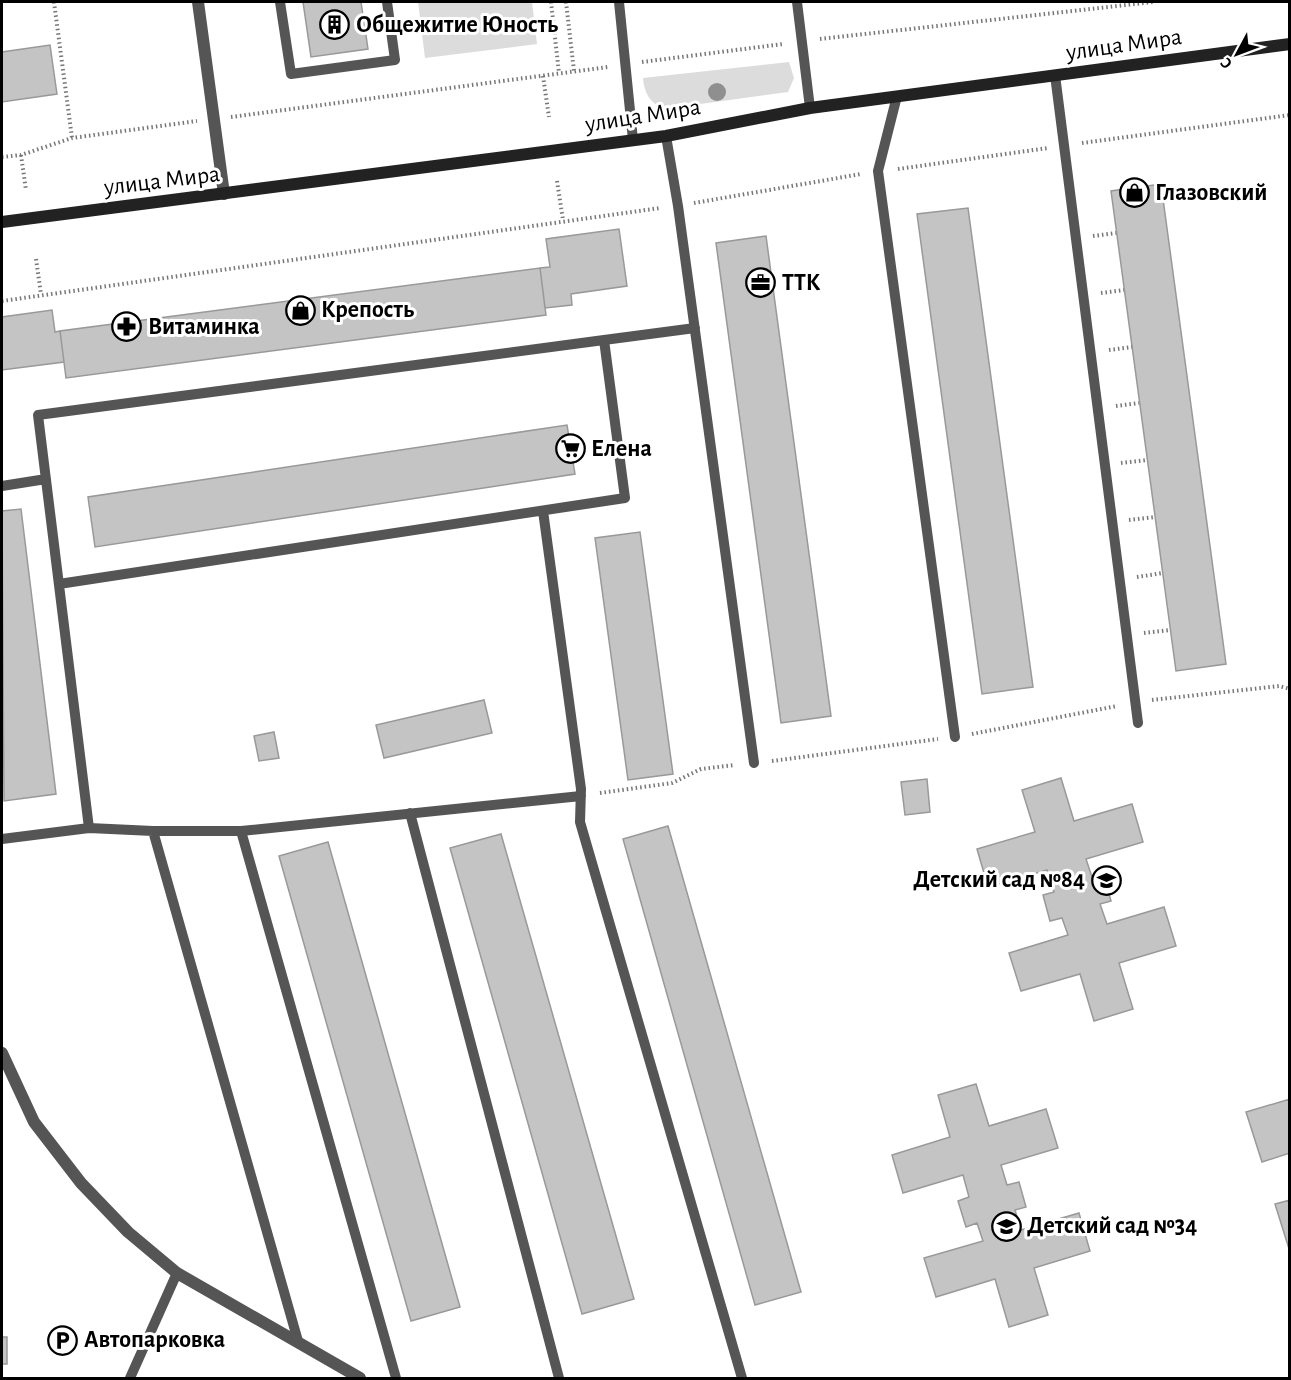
<svg xmlns="http://www.w3.org/2000/svg" width="1291" height="1380" font-family="'Alegreya Sans',sans-serif">
	<rect width="100%" height="100%" fill="#fff"/>
	<!-- green -->
	<path fill="#dcdcdc" d="M418,2H532L537,44L425,58Z
		M789,62L794,78L788,92L664,109C650,103 644,93 643,78Z"/>
	<!-- building -->
	<path fill="#c4c4c4" stroke="#999" stroke-width="1.5" d="M303,2H361L368,49L311,57Z
		M50,45L57,94L2,102V52Z
		M1161,184L1226,664L1176,671L1111,191Z
		M968,208L1033,687L982,694L917,214Z
		M619,229L627,286L571,294L572,305L545,308L540,268L550,267L546,239Z
		M766,236L831,716L781,723L716,243Z
		M540,268L546,315L66,378L60,331Z
		M52,310L55,332L60,331L64,362L2,370V317Z
		M567,425L575,474L95,547L88,497Z
		M21,509L56,794L4,801L2,511Z
		M640,532L673,774L628,780L595,538Z
		M484,700L492,733L384,758L376,725Z
		M274,732L279,758L259,761L254,736Z
		M1061,778L1074,821L1132,804L1143,842L1086,859L1093,880L1104,876L1111,901L1100,904L1107,924L1164,907L1176,946L1119,963L1133,1009L1094,1021L1080,974L1021,991L1009,953L1068,935L1062,918L1050,921L1043,895L1054,892L1047,870L988,887L977,849L1035,832L1022,790Z
		M927,779L930,812L905,815L901,782Z
		M668,826L801,1292L755,1305L623,839Z
		M501,834L634,1299L582,1314L450,848Z
		M328,842L460,1307L411,1321L279,856Z
		M976,1084L989,1126L1046,1109L1058,1148L1001,1165L1007,1185L1019,1182L1026,1207L1015,1210L1021,1230L1079,1213L1090,1251L1034,1268L1048,1315L1009,1327L995,1279L936,1297L924,1258L983,1241L977,1223L966,1227L958,1201L969,1197L963,1175L903,1193L892,1155L950,1137L938,1095Z
		M1290,1099V1153L1262,1162L1246,1112Z
		M1290,1200V1252L1275,1204Z
		M2,1337H7V1364H2Z"/>
	<g fill="none" stroke-linecap="round" stroke-linejoin="round">
		<!-- path -->
		<path stroke="#777" stroke-width="4" stroke-dasharray="1.5 3" stroke-linecap="butt" d="M54,2L72,138
			M551,2L559,73
			M566,2L574,71
			M820,39L1153,2
			M642,62L783,44
			M543,76L549,117
			M231,117L608,67
			M1082,143L1290,115
			M21,155L26,190
			M2,157L21,155L72,138L197,121
			M898,169L1048,148
			M557,181L563,220
			M694,203L861,174
			M1093,236L1116,233
			M36,259L41,294
			M1101,293L1124,290
			M2,301L660,208
			M1109,350L1132,347
			M1116,406L1139,403
			M1121,463L1147,460
			M1129,520L1155,517
			M1137,577L1163,573
			M1144,633L1170,630
			M1152,700L1279,686L1290,689
			M972,734L1117,706
			M772,761L938,739
			M600,793L672,783L701,769L735,765"/>
		<!-- lane -->
		<path stroke="#555" stroke-width="10" d="M280,2L291,74L395,60L387,2
			M619,2L633,140
			M797,2L810,108
			M1055,75L1138,723
			M897,96L878,171L955,737
			M666,136L678,206L754,763
			M2,486L46,479
			M543,511L581,789L580,822L742,1378
			M59,584L625,498L604,340L695,328
			M410,813L559,1378
			M89,828L38,415L604,340
			M153,831H241L396,1378
			M241,831L581,796
			M2,839L89,828L153,831L298,1341
			M130,1378L177,1273"/>
		<!-- street -->
		<path stroke="#555" stroke-width="12" d="M198,2L224,194
			M2,1053L34,1122L81,1183L128,1232L177,1273L360,1378"/>
		<!-- secondary -->
		<path stroke="#222" stroke-width="12" d="M2,222L666,136L810,108L1290,44"/>
	</g>
	<!-- trees -->
	<circle fill="#8f8f8f" cx="717" cy="92" r="9"/>
	<!-- icons -->
	<defs>
		<symbol id="building-ring" viewBox="-11 -11 22 22"><circle r="9.5" fill="#fff" stroke="#000" stroke-width="1.5"/><path d="M-4-6H4V6H1V3H-1V6H-4ZM-2.5-4.3h1.7v1.8h-1.7ZM.8-4.3h1.7v1.8H.8ZM-2.5-1h1.7V.8h-1.7ZM.8-1h1.7V.8H.8Z" fill="#000"/></symbol>
		<symbol id="shop-ring" viewBox="-11 -11 22 22"><circle r="9.5" fill="#fff" stroke="#000" stroke-width="1.5"/><path d="M-5-2.5h2.3a2.7 3.5 0 0 1 5.4 0H5L5.5 6h-11ZM-1.5-2.5h3a1.5 2.3 0 0 0-3 0Z" fill="#000"/></symbol>
		<symbol id="office-ring" viewBox="-11 -11 22 22"><circle r="9.5" fill="#fff" stroke="#000" stroke-width="1.5"/><path d="M-6-3h4V-5.5h4V-3h4V5H-6ZM-1-4.5V-3h2v-1.5ZM-6 0V1H6V0Z" fill="#000"/></symbol>
		<symbol id="pharmacy-ring" viewBox="-11 -11 22 22"><circle r="9.5" fill="#fff" stroke="#000" stroke-width="1.5"/><path d="M-2-6h4v4h4v4h-4v4h-4v-4h-4v-4h4Z" fill="#000"/></symbol>
		<symbol id="supermarket-ring" viewBox="-11 -11 22 22"><circle r="9.5" fill="#fff" stroke="#000" stroke-width="1.5"/><path d="M-6-5.5h2.5l.6 2H6L4.5 2H-2.5L-4.4-4H-6ZM-1.5 3.2a1.3 1.3 0 1 0 .1 0ZM3 3.2a1.3 1.3 0 1 0 .1 0Z" fill="#000"/></symbol>
		<symbol id="school-ring" viewBox="-11 -11 22 22"><circle r="9.5" fill="#fff" stroke="#000" stroke-width="1.5"/><path d="M0-5L7-2L0 1L-7-2ZM-4 1L0 2.5L4 1V4Q0 6-4 4Z" fill="#000"/></symbol>
		<symbol id="parking-ring" viewBox="-11 -11 22 22"><circle r="9.5" fill="#fff" stroke="#000" stroke-width="1.5"/><path d="M-3.5-5.5H1a3.5 3.5 0 0 1 0 7H-1V5.5H-3.5ZM-1-3.4V-.6H.8a1.4 1.4 0 0 0 0-2.8Z" fill="#000"/></symbol>
	</defs>
	<g fill-rule="evenodd">
		<use href="#building-ring" x="318" y="8" width="33" height="33"/>
		<use href="#shop-ring" x="1118" y="176" width="33" height="33"/>
		<use href="#office-ring" x="744" y="266" width="33" height="33"/>
		<use href="#shop-ring" x="284" y="294" width="33" height="33"/>
		<use href="#pharmacy-ring" x="110" y="310" width="33" height="33"/>
		<use href="#supermarket-ring" x="554" y="432" width="33" height="33"/>
		<use href="#school-ring" x="1090" y="864" width="33" height="33"/>
		<use href="#school-ring" x="990" y="1210" width="33" height="33"/>
		<use href="#parking-ring" x="46" y="1324" width="33" height="33"/>
	</g>
	<g text-anchor="middle" dominant-baseline="central" stroke-width="6" stroke-linejoin="round" paint-order="stroke">
		<!-- poi labels -->
		<g font-size="24" font-weight="bold" fill="#000" stroke="#fff" text-anchor="start">
			<text x="356" y="25">Общежитие Юность</text>
			<text x="1155" y="193">Глазовский</text>
			<text x="782" y="283">ТТК</text>
			<text x="321" y="310">Крепость</text>
			<text x="148" y="327">Витаминка</text>
			<text x="591" y="449">Елена</text>
			<text x="1085" y="880" text-anchor="end">Детский сад №84</text>
			<text x="1027" y="1226">Детский сад №34</text>
			<text x="84" y="1340">Автопарковка</text>
		</g>
		<!-- street labels -->
		<g font-size="24" fill="#000" stroke="#fff">
			<text transform="translate(1124 45) rotate(-8)">улица Мира</text>
			<text transform="translate(643 116) rotate(-9)">улица Мира</text>
			<text transform="translate(162 181) rotate(-7)">улица Мира</text>
		</g>
	</g>
	<!-- border -->
	<rect width="1291" height="1380" fill="none" stroke="#000000" stroke-width="6"/>
	<!-- north arrow -->
	<g transform="translate(1237 54) rotate(229)" stroke="#ffffff" stroke-width="4.5" paint-order="stroke">
	<path d="M0-4.5L10 22L0 15L-10 22Z" fill="#000000"/>
	<text y="-9" font-size="16" font-weight="bold" text-anchor="middle" fill="#000000">С</text>
	</g>
</svg>
